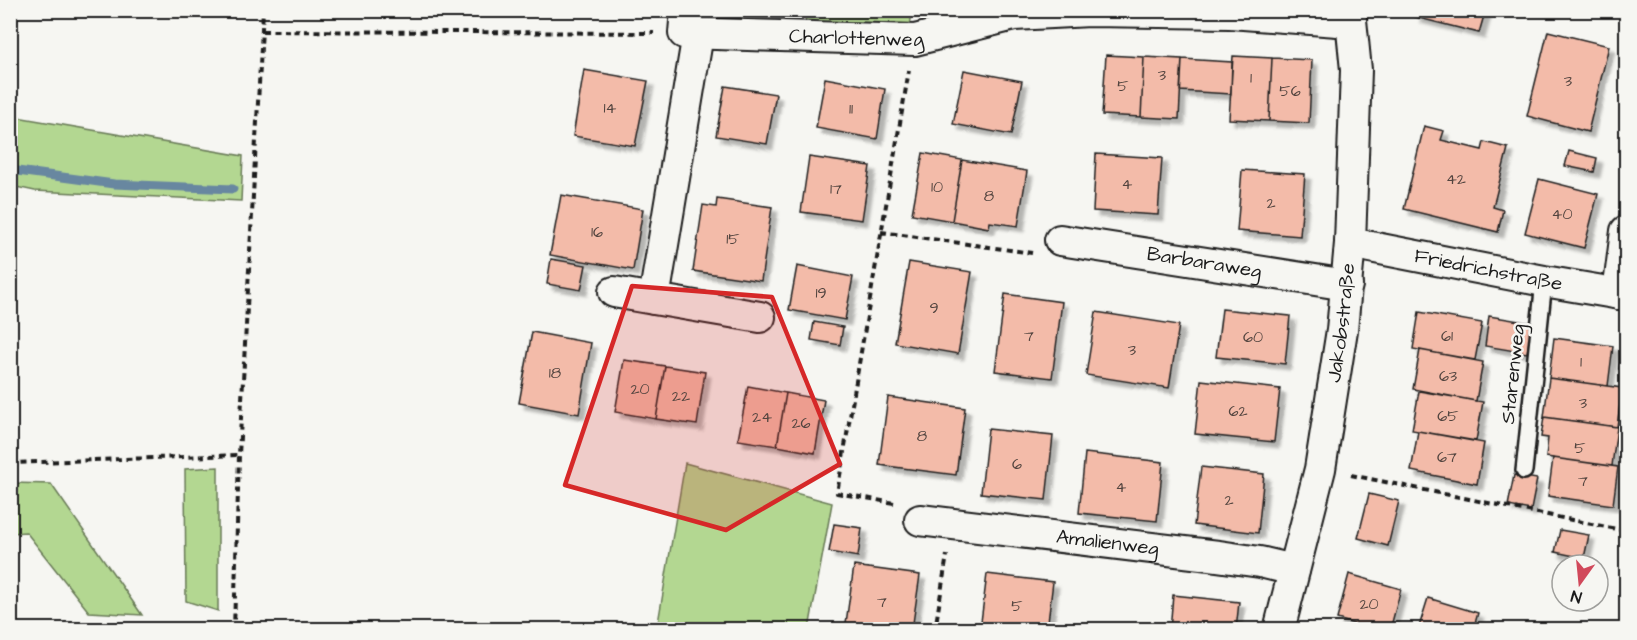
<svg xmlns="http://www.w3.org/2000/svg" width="1637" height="640" font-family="'Architects Daughter',sans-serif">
	<defs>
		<filter id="shadow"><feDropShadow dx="5.5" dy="5.5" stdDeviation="1.5" flood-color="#0004"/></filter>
	</defs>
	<rect width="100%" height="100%" fill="#f6f6f2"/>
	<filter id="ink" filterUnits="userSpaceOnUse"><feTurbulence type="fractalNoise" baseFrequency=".0167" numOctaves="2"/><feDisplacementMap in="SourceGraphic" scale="12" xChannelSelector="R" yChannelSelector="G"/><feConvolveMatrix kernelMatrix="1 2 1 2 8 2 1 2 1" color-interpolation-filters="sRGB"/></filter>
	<g filter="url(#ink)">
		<!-- green -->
		<path fill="#b3d791" stroke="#687a56" stroke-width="1.5" d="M806,11H912L910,27L805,26Z
			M11,116L243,156L241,201L35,191L11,186Z
			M685,463L832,503L809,629H657Z
			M218,467V611L186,601L185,469Z
			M11,483L51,484L142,615L89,612L26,532L11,533Z"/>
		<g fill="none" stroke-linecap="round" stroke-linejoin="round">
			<!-- stream -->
			<path stroke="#6887a0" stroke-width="9" d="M10,170L114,184L233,189"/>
		</g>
		<!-- building -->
		<path fill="#f3bba9" stroke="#1c1c1c" stroke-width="1.5" filter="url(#shadow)" d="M1416,10H1476L1485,12L1479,33L1415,17Z
			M1548,31L1609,46L1588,132L1527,116Z
			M1106,55L1144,57L1141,117L1102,115Z
			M1233,56L1272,58L1269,121L1229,119Z
			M1144,57L1182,59L1179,119L1141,117Z
			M1272,58L1312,60L1309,123L1269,121Z
			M1182,59L1232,62L1231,94L1180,91Z
			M584,70L648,81L635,146L573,136Z
			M964,70L1022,81L1011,135L953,124Z
			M825,78L885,89L877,139L816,128Z
			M725,86L776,94L767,144L716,136Z
			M1424,126L1444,131L1441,140L1482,150L1484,142L1508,148L1493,207L1503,210L1498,232L1404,209Z
			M1569,151L1597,158L1594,172L1565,166Z
			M923,153L962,160L952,221L912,214Z
			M1096,154L1162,158L1158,215L1093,211Z
			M809,157L870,166L862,220L801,212Z
			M962,160L1027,171L1018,226L990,222L989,228L952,221Z
			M1242,170L1305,174L1300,236L1237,231Z
			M1539,179L1598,194L1584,248L1525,233Z
			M561,195L643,209L633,270L550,255Z
			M717,199L772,207L761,281L693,271L703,205L716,207Z
			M551,259L586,265L581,290L547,284Z
			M909,262L972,272L958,354L895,343Z
			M797,266L853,277L845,320L789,310Z
			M1005,294L1062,302L1052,378L995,371Z
			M1222,309L1290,316L1285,364L1216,357Z
			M1096,312L1179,325L1169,388L1086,375Z
			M1419,312L1482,323L1475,360L1413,349Z
			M1489,316L1532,323L1527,353L1485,346Z
			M814,322L843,327L840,345L811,340Z
			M532,332L591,343L579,414L519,403Z
			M1554,338L1613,346L1608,386L1549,378Z
			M1623,341H1626V370L1619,369Z
			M1420,350L1483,362L1476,401L1413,389Z
			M624,360L665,366L656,419L615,412Z
			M665,366L705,372L697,425L656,419Z
			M1549,378L1622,388L1617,427L1544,417Z
			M1201,380L1280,389L1274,442L1195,434Z
			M748,386L786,393L777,446L738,440Z
			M1419,391L1483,402L1476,441L1412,430Z
			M786,393L824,400L815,453L777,446Z
			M888,397L965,408L956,475L879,465Z
			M1544,417L1617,427L1612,466L1546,457L1548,438L1541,437Z
			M988,429L1053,436L1046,500L981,493Z
			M1418,431L1484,443L1477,484L1411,471Z
			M1085,453L1163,462L1157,521L1079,513Z
			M1553,458L1618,467L1613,505L1548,496Z
			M1201,467L1264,474L1258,533L1194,525Z
			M1514,475L1537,479L1531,510L1508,506Z
			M1369,494L1399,501L1388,546L1358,538Z
			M834,524L862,528L858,557L829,552Z
			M1560,530L1589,535L1584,558L1555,552Z
			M854,566L920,575L912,630H845Z
			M987,574L1053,582L1047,630H980Z
			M1349,574L1401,589L1390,630H1375L1337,619Z
			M1173,595L1239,602L1236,630H1170Z
			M1428,598L1478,613L1473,630H1418Z"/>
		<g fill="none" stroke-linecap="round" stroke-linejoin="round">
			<defs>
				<path id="service" d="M1524,471L1544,281"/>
				<g id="minor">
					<path id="s1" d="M686,10L684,33L915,40L1014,15L1090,11L1230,13L1351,22"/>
					<path d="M698,34L654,299L760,317"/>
					<path id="s2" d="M1060,240L1347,285"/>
					<path id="s3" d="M1350,243L1544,281L1626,295"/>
					<path d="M614,292L654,299"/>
					<path d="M1618,294L1626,231"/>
					<path id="s4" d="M920,520L1218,556L1260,562L1294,570"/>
					<path id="s5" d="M1279,630L1320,469L1342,330L1350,243L1356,70L1350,10"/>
				</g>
			</defs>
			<!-- service casing -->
			<use href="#service" stroke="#1c1c1c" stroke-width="20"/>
			<!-- minor casing -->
			<use href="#minor" stroke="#1c1c1c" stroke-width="34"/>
			<!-- path -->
			<path stroke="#1c1c1c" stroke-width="4" stroke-dasharray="6 4.5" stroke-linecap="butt" d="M262,31L654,33
				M881,232L1032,253
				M10,463L239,455
				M1351,475L1626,531
				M894,503L837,493L909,70
				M234,630L239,455L263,10
				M935,630L947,555"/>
			<!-- service -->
			<use href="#service" stroke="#f6f6f2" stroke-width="15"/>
			<!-- minor -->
			<use href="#minor" stroke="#f6f6f2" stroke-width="30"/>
		</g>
	</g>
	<!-- marked area -->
	<path fill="#d62828" fill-opacity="0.2" stroke="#d62828" stroke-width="4.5" stroke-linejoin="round" d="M632,286L772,297L840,464L726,530L565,485Z"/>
	<g text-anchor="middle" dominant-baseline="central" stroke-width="5" stroke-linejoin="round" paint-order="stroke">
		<!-- number labels -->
		<g font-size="16" fill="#52443f">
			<text x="1162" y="75">3</text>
			<text x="1251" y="78">1</text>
			<text x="1568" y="81">3</text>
			<text x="1123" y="86">5</text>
			<text x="1290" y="91">56</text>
			<text x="610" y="108">14</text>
			<text x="851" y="109">11</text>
			<text x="1456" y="179">42</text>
			<text x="1127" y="184">4</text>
			<text x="937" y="187">10</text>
			<text x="836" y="189">17</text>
			<text x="989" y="196">8</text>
			<text x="1271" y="203">2</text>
			<text x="1562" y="214">40</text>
			<text x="597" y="232">16</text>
			<text x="733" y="239">15</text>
			<text x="821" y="293">19</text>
			<text x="934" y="308">9</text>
			<text x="1029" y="336">7</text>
			<text x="1447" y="336">61</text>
			<text x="1253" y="337">60</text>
			<text x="1132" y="350">3</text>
			<text x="1581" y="362">1</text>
			<text x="555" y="373">18</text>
			<text x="1448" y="376">63</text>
			<text x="640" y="389">20</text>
			<text x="681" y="396">22</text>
			<text x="1583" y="403">3</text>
			<text x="1238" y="411">62</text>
			<text x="1448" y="416">65</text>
			<text x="762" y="417">24</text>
			<text x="801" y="423">26</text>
			<text x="922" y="436">8</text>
			<text x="1580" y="448">5</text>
			<text x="1447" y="457">67</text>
			<text x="1017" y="464">6</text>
			<text x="1583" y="481">7</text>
			<text x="1121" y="487">4</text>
			<text x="1229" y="500">2</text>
			<text x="882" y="602">7</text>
			<text x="1369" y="604">20</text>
			<text x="1017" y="606">5</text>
		</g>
		<!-- street labels -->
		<g font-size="20" fill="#1c1c1c" stroke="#f6f6f2">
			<text stroke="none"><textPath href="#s1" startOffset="195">Charlottenweg</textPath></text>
			<text stroke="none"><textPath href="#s2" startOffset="146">Barbaraweg</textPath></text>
			<text stroke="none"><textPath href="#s3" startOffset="141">Friedrichstraße</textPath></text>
			<text stroke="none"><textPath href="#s5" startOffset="314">Jakobstraße</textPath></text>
			<text transform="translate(1513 374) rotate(-84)">Starenweg</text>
			<text stroke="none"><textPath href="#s4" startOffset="189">Amalienweg</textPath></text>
		</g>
	</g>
	<!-- margin -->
	<rect width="1637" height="640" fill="none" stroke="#f6f6f2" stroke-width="36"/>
	<rect x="18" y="18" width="1601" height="604" fill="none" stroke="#1c1c1c" stroke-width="2" filter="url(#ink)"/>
	<!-- north arrow -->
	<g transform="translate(1580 583) rotate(195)"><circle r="28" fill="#f6f6f2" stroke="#9f9f9c" stroke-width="1.5"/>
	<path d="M0-4.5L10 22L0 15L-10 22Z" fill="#d1495b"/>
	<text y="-9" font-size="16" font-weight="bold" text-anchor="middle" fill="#1c1c1c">N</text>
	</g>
</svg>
